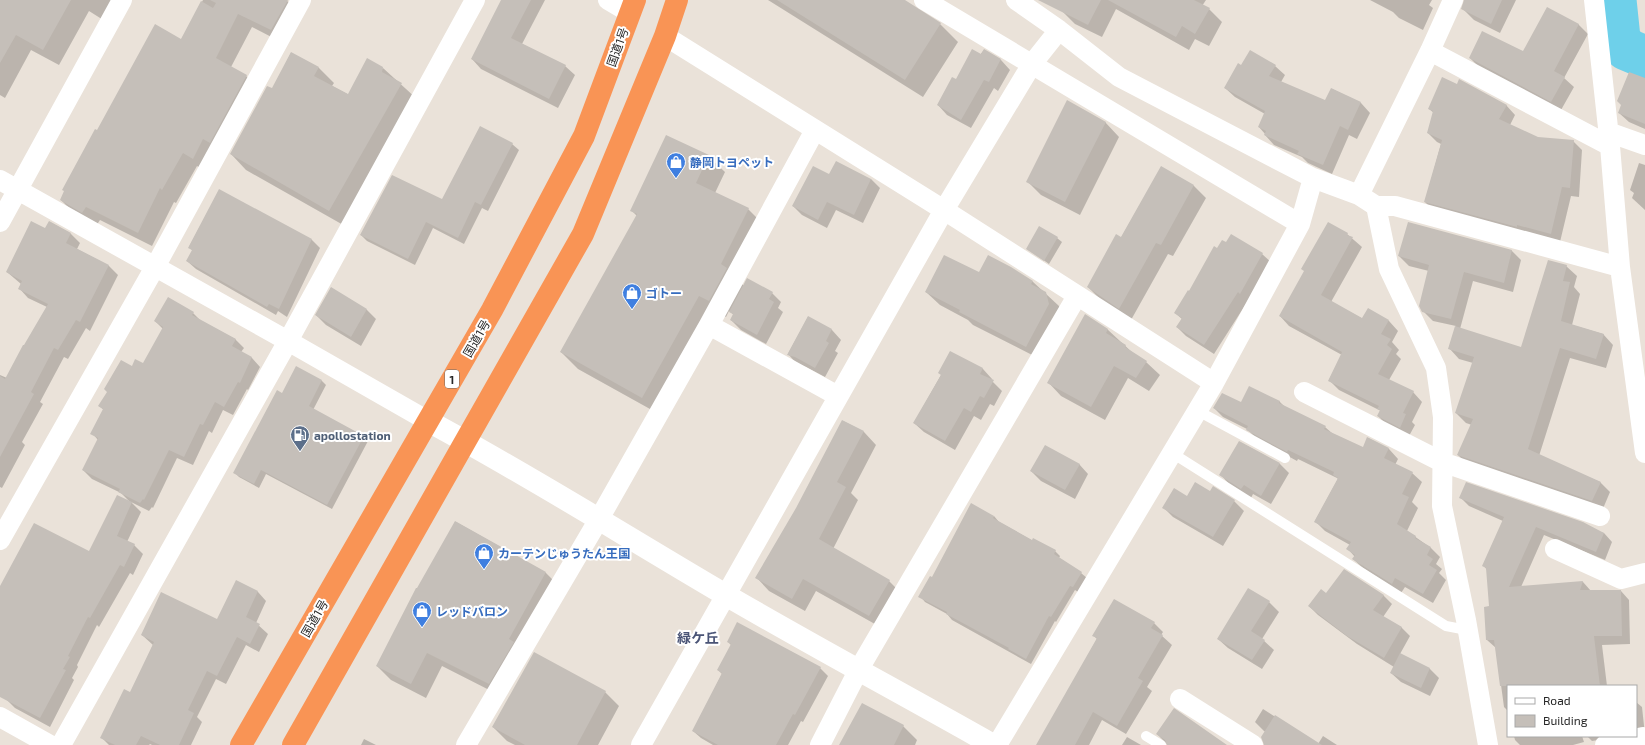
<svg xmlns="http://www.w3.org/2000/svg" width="1645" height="745" font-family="'Exo 2','Noto Sans JP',sans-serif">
	<rect width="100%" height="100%" fill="#eae2d9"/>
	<!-- shadow -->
	<path fill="#0003" d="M0,0H121L108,23L89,11L59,65L31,50L5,98L0,95Z
		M203,0H286L301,14L285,44L252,27L231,67L246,76L260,89L207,172L197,166L176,203L174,202L152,246L100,220L96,226L75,214L61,200L97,131L181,40Z
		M502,0H545L522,44L565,66L575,75L558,108L481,69L472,59Z
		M768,0H902L940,24L958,42L923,97Z
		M1068,0H1206L1202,6L1209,9L1222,22L1209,46L1195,39L1189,50L1116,9L1102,37L1075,24L1062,11Z
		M1370,0H1432L1429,5L1433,8L1423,30L1399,18L1393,12Z
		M1469,0H1516L1500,33L1474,20L1464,10Z
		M1578,24L1588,34L1564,78L1574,87L1561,110L1480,68L1470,58L1524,52Z
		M984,50L1001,60L1010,70L998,91L994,88L971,128L947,115L938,105Z
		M291,53L319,68L334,83L332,86L349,95L383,68L417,99L345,226L246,170L231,154L272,90Z
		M1242,66H1275L1285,75L1281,82L1326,102L1332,89L1361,103L1370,113L1357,139L1349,135L1332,174L1308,163L1302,157L1274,145L1265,135V134L1259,127L1265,114L1235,97L1225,88Z
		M1645,79V129L1629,122L1619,113Z
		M1506,105L1515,115L1510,125L1538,138L1573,141L1582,150L1579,197L1571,196L1560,242L1434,211L1425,202L1441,144L1437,142L1428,133L1434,113L1429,109Z
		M1105,122L1119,137L1080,215L1041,195L1027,181Z
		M512,144L519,150L488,211L482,208L464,244L433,228L415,265L367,241L361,235L442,200Z
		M708,156L725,172L715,193L748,209L765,226L738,280L744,286L772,293L781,302L778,308L783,312L766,344L741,330L731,320L734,315L729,311L726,317L716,311L659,414L578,369L561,352L637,216L631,210Z
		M1639,163L1645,165V210L1632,198L1634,193L1630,190Z
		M1161,168L1194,186L1206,198L1173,256L1168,254L1131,320L1100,299L1088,287L1121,238Z
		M829,176L871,179L880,188L863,223L836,210L827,228L802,215L793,206Z
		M219,191L312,240L320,248L287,317L278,311L276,315L196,269L187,261L193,251L189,247Z
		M50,222L71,234L80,243L77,249L109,266L118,275L90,331L86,328L68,359L64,357L40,402L43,404L22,442L25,445L2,488L0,487V375L7,378L47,307L28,298L19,288L21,284L7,272L46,230Z
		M1347,234L1362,247L1331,302L1363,319L1368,310L1389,321L1398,331L1392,342L1399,350L1396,354L1401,359L1389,380L1413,392L1422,402L1412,422L1415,425L1409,436L1388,426L1378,416L1381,411L1339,390L1329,380L1342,355L1289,326L1280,316Z
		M1057,238L1062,242L1049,264L1028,249Z
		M1217,249L1262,254L1272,263L1214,354L1186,336L1177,327L1182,319L1175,313Z
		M1511,250L1521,260L1513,292L1473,281L1460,329L1522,348L1566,266L1577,276L1574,287L1580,294L1572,325L1603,334L1613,345L1606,368L1570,358L1539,456L1600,482L1610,492L1602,511L1468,465L1458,455L1472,425L1466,423L1456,413L1473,363L1459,359L1449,348L1456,326L1433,321L1423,311L1429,271L1409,266L1399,256Z
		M980,274L1032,281L1059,306L1062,318L1040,359L973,325L968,320L940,305L926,292Z
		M331,288L367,310L376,319L361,346L326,325L316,315Z
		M193,313L201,321L235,339L244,348L241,352L252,358L260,367L248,390L247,389L233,415L223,410L212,433L209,431L193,465L177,458L153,508L152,507L149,511L131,502L141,512L127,542L134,545L143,554L133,575L130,573L99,627L97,625L77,665L78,667L72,678L74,680L50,727L15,708L6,699L0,663V588L89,553L129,501L121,493L92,479L83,470L98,440L92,433L104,410L99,406L132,367L143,365L163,329L155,321Z
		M808,317L832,330L841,340L835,351L838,353L825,377L806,367L797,364L788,354Z
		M1107,329L1135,355L1146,362L1160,375L1149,391L1128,378L1105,420L1061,396L1048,382Z
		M950,352L983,369L992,379L991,380L1002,391L994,406L990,404L981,420L974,416L955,450L924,432L914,423L941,375Z
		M297,368L322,381L326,385L313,410L363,436L368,441L332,509L266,474L259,488L239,477L235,473L283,394Z
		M1279,401L1285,407L1325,427L1333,434L1363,449L1368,438L1389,449L1398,459L1395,465L1412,473L1422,482L1412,502L1418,508L1407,531L1431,548L1440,557L1436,564L1442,569L1439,573L1446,580L1433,603L1405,587L1401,593L1363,568L1353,559L1355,557L1348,549L1350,545L1325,531L1315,521L1338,479L1337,478L1298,459L1297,461L1257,439L1247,429L1223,417L1214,408L1242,403Z
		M843,421L864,432L876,445L851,493L858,500L833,549L889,581L902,594L882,628L816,591L805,611L769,591L757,578L797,508Z
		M1240,442L1280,464L1289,473L1271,504L1253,494L1251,498L1230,485L1221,475Z
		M1079,464L1088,474L1075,499L1041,481L1031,471Z
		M1211,492L1234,501L1244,511L1223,546L1173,517L1164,508L1188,498Z
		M1460,497L1604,533L1612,542L1605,560L1544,535L1521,587L1583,582L1591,591H1621L1629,600L1630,644L1602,645L1607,686H1508V711L1504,707L1496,648L1487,640L1490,607L1487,570L1484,566L1503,521L1469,506Z
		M994,516L999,522L1033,541L1055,551L1060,556L1059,558L1081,573L1087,578L1078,592L1075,590L1056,622L1055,621L1031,664L952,620L947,614L925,602L920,596L933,578Z
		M456,522L546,573L560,587L503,697L442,666L426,698L391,680L377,666Z
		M236,582L258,592L266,601L256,623L268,634L259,652L246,645L226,684L216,679L197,717L202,722L191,745H152L150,744L149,745H109L102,738L131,694L153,645L142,635L217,621Z
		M1326,594L1383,595L1392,604L1383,617L1401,627L1410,636L1400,654L1430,669L1439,678L1430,696L1401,682L1391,673L1394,667L1357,644L1318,615L1309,606Z
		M1269,602L1279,612L1262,639L1274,650L1262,669L1228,648L1218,639Z
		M1154,623L1163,632L1161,635L1172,645L1147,687L1152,691L1126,734L1102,720L1089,745H1038L1097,639L1094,636Z
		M728,642L820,668L828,676L803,722L801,721L788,745H713L701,738L693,731L722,674L718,670L732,646Z
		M605,692L619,706L598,745H515L507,741L493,727Z
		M1636,702L1642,707L1645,735L1614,742L1610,738L1592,741L1587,736H1636Z
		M1263,709L1318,744L1323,736L1337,745H1285L1264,731L1255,722Z
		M903,726L917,740L915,745H841Z
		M1157,734L1222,745H1168Z
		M1514,736H1582L1584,742L1573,745H1520L1515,740Z
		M1127,737L1141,745H1122Z
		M364,739L376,745H361Z"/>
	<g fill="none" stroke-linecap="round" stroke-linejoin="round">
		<!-- river -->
		<path stroke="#6ed0ea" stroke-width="43" d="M1615,0L1619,38L1626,49L1645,57"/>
	</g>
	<!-- building -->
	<path fill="#c5bfb9" d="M0,0H71L43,50L16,35L0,63Z
		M210,0H288L271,30L238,14L216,58L247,75L210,143L203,139L193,159L183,153L162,190L160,188L138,233L86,207L82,213L60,200L64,191L62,190L95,129L97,130L155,24L181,39L201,1L213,8L216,3Z
		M501,0H531L511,38L566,65L549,99L471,59Z
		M777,0H905L941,23L905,80Z
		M1038,0H1101L1088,25Z
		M1108,0H1194L1210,8L1195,34L1182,26L1176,37Z
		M1464,0H1502L1491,24L1461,9Z
		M1547,7L1579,24L1554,71L1565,77L1551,102L1469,58L1482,31L1523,51Z
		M972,49L981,54L984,49L1001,59L989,82L984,80L961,120L937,105L952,77L956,79Z
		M1250,50L1276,65L1269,76L1325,100L1331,88L1361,102L1348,130L1340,126L1323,165L1297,154L1299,151L1264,135L1266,131L1258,127L1265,111L1224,88L1238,63L1241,65Z
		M291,52L319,67L314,76L348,94L367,58L383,67L382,72L402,83L329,211L230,154L267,86L272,88Z
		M1629,72L1645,78V124L1618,113L1621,105L1617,101Z
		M1442,77L1457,84L1459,79L1507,105L1499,119L1538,137L1574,140L1570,188L1562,187L1551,234L1517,225V227L1424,202L1442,140L1427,133L1433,111L1428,109Z
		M1067,100L1106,122L1065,202L1026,182Z
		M480,126L513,143L481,205L475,202L458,238L426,222L408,259L360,235L392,175L442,199Z
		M666,135L709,155L696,183L749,208L721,264L727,268L709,301L699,296L642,398L560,352L637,214L630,211Z
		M836,161L871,179L854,215L827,202L818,220L792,206L813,166L829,174Z
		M1161,166L1194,185L1161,245L1156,243L1119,309L1087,287L1116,234L1121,237Z
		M219,189L312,239L279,309L269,304L267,307L186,261L192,250L188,248Z
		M31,221L45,228L49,221L71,233L66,243L109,265L80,322L76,320L58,350L54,348L31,392L34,394L0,457V376L5,379L23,345H24L48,304L18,289L22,281L6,272Z
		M1328,222L1348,233L1347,235L1353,237L1321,295L1362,318L1368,308L1389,320L1381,334L1391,339L1387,345L1392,349L1378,374L1414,391L1403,413L1406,414L1400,428L1377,416L1380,410L1377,409L1379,406L1328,381L1342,352L1279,316L1304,271L1301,269Z
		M1408,222L1512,250L1504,283L1464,272L1451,319L1422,312L1419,306L1429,265L1398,256Z
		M1039,226L1058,237L1044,261L1026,249Z
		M1231,234L1263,253L1240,294L1238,292L1204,345L1176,327L1182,318L1174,313L1188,290L1189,291L1214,246L1217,248L1222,240L1226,242Z
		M944,255L979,272L988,255L1011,267L1033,281L1031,284L1046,292L1049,304L1026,347L959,312L960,310L925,292Z
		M1548,260L1567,265L1563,281L1570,282L1561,321L1604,334L1596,359L1560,348L1528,449L1601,482L1592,501L1457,455L1473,419L1455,413L1474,357L1448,349L1455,326L1521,347Z
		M747,278L773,292L769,299L774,302L757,335L730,320L733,314L729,312Z
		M331,287L367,309L351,337L315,315Z
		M168,297L194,312L192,315L236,339L232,346L252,357L240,383L238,382L224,407L215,402L203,425L200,424L184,457L169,450L144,500L143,499L140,503L118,492L120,489L82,470L98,438L90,434L103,409L98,406L107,392L104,389L121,360L132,366L135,359L143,363L163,327L154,321Z
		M1085,314L1108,329L1106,333L1126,345L1125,347L1147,361L1136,378L1114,366L1091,407L1047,383Z
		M808,316L832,329L826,341L829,343L815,368L795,357L787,355Z
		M950,351L983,368L980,374L994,380L984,398L980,396L971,412L964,408L945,441L913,423L941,375L938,373Z
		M296,366L322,380L309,406L364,436L327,505L261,470L254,484L233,473L277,390L282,393Z
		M1249,386L1280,401L1279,403L1326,426L1324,429L1363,447L1367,437L1389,448L1384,458L1413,472L1402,494L1409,497L1397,524L1416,536L1415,538L1431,547L1427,555L1433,559L1429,565L1437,570L1423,594L1395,578L1392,584L1352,559L1355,555L1346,549L1351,542L1314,522L1338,478L1333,475L1334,472L1288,450L1287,452L1246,430L1248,426L1213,408L1222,393L1241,402Z
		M842,420L864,431L837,482L846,487L819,539L890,580L869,616L803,579L792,599L755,578L796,508Z
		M1239,441L1280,463L1261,496L1244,485L1241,489L1219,475Z
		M1045,445L1080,464L1065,490L1030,471Z
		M1195,482L1210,491L1213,486L1235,500L1213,537L1162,508L1174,488L1187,496Z
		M1466,482L1583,522L1604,533L1596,552L1536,527L1509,587L1583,581L1580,590H1621L1622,636H1594L1600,686H1500L1494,640H1486L1484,607L1489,606L1486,568L1482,566L1504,517L1459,498Z
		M117,495L132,502L117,536L135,544L124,567L120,565L90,618L88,617L68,656L70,657L63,669L66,670L40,718L0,697V586L34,523L89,551Z
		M971,503L994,516L993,518L1032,540L1033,538L1056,550L1054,554L1082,572L1073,587L1070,586L1051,617L1049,616L1026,659L1008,649L1009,648L946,614L947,612L918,597L930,576L932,577Z
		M455,521L546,572L509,639L514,642L489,684L427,653L411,684L376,666L416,588H417Z
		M1344,569L1384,595L1373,610L1402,627L1384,658L1347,636L1308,606L1321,589L1326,593Z
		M236,580L258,591L246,617L260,624L250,644L237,637L217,676L207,671L188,710L194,713L179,745H160L141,736L136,745H115L100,738L124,689L130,692L154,642L141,635L161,592L217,619Z
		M1248,588L1270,601L1251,631L1265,640L1252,660L1217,639Z
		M1114,599L1155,622L1151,628L1163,635L1138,678L1143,681L1117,726L1093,712L1075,745H1036L1097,638L1092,636Z
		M737,622L821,667L795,715L793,714L776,745H718L692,731L722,673L717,670L731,644L727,642Z
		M534,652L606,691L577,745H525L492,727Z
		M1400,653L1430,668L1421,688L1390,673Z
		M862,703L904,725L894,745H839Z
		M1174,708L1184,715L1227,745H1167L1165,740L1156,734Z
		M1275,715L1322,745H1264L1261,737Z"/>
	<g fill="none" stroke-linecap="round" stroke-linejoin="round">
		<!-- lane -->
		<path stroke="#fff" stroke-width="10" d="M1198,411L1285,458
			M1172,453L1446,626L1467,630
			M1146,736L1161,745"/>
		<!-- street -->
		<path stroke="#fff" stroke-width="20" d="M608,0L630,13
			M924,0L1300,224
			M1016,0L1059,30L1119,77L1313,178L1359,195L1376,206H1395L1620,267
			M1594,0L1610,146L1620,267L1645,453
			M665,36L944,210L1214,383
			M1430,51L1610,146
			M1608,132L1645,145
			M0,180L288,341L428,421
			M1359,195L1430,51L1453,0
			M1376,206L1389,269L1436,368L1443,417L1442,506L1466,620L1488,745
			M0,222L122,0
			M709,325L838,396
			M1304,392L1442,462L1600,516
			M0,540L155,267L301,0
			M1555,549L1621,579L1645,573
			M1180,699L1253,745
			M0,717L50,745
			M61,745L288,341L475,0
			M466,745L599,519L709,325L815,130
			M641,745L944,210L1032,64L1059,30
			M820,745L859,669L1077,296
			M997,745L1214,383L1300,224L1313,178
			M1605,745L1643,737"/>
		<!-- secondary -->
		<path stroke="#fff" stroke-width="22" d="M428,421C529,475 625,536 724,594C813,646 903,694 993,745"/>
		<!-- highway -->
		<path stroke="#f99455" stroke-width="22" d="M241,745L492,310L584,136L635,0
			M293,745L583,234L665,36L677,0"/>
	</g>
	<!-- icons -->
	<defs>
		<symbol id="shop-pin" viewBox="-11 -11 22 30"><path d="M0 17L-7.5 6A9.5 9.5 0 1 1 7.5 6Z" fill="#3f7fe0" stroke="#fff"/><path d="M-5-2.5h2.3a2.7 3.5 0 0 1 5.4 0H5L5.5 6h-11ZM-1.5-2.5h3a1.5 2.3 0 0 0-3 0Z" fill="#fff"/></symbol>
		<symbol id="fuel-pin" viewBox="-11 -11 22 30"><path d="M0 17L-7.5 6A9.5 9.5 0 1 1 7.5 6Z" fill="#5c6f8a" stroke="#fff"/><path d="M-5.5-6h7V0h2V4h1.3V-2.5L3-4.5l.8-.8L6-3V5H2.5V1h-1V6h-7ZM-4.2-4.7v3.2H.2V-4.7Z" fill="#fff"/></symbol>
	</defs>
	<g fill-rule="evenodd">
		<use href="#shop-pin" x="665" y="151" width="22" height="30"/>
		<use href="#shop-pin" x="621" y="282" width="22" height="30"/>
		<use href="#fuel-pin" x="289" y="424" width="22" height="30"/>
		<use href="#shop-pin" x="473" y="542" width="22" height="30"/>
		<use href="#shop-pin" x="411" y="600" width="22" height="30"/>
	</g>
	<g text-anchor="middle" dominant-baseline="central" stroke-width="4" stroke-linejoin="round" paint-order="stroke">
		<!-- shield labels -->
		<rect fill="#fff" stroke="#686868" stroke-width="1" x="445" y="370" width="14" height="18" rx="3"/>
		<g font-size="11" font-weight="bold" fill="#272727">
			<text x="452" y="379">1</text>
		</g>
		<!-- street labels -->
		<g font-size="12" fill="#272727" stroke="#fff">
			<text transform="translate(617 47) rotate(-70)">国道1号</text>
			<text transform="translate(476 338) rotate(-60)">国道1号</text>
			<text transform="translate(314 618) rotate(-60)">国道1号</text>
		</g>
		<!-- shop labels -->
		<g font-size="12" font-weight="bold" fill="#366cbe" stroke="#fff" text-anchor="start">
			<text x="690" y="162">静岡トヨペット</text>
			<text x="646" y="293">ゴトー</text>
			<text x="498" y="553">カーテンじゅうたん王国</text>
			<text x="436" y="611">レッドバロン</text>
		</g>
		<!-- service labels -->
		<g font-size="12" font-weight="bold" fill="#4e5e75" stroke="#fff" text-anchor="start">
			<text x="314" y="435">apollostation</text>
		</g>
		<!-- quarter labels -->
		<g font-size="14" font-weight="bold" fill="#4a5476" stroke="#fff">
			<text x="698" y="637">緑ケ丘</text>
		</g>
	</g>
	<!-- legend -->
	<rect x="1507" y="685" width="130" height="52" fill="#ffffff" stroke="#a9a9a9"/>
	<rect x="1515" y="698" width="20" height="6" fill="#ffffff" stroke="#a9a9a9"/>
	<text x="1543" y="705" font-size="12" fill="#272727">Road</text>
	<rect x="1515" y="715" width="20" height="12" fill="#c5bfb9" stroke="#a9a9a9"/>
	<text x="1543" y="725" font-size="12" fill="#272727">Building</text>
</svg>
